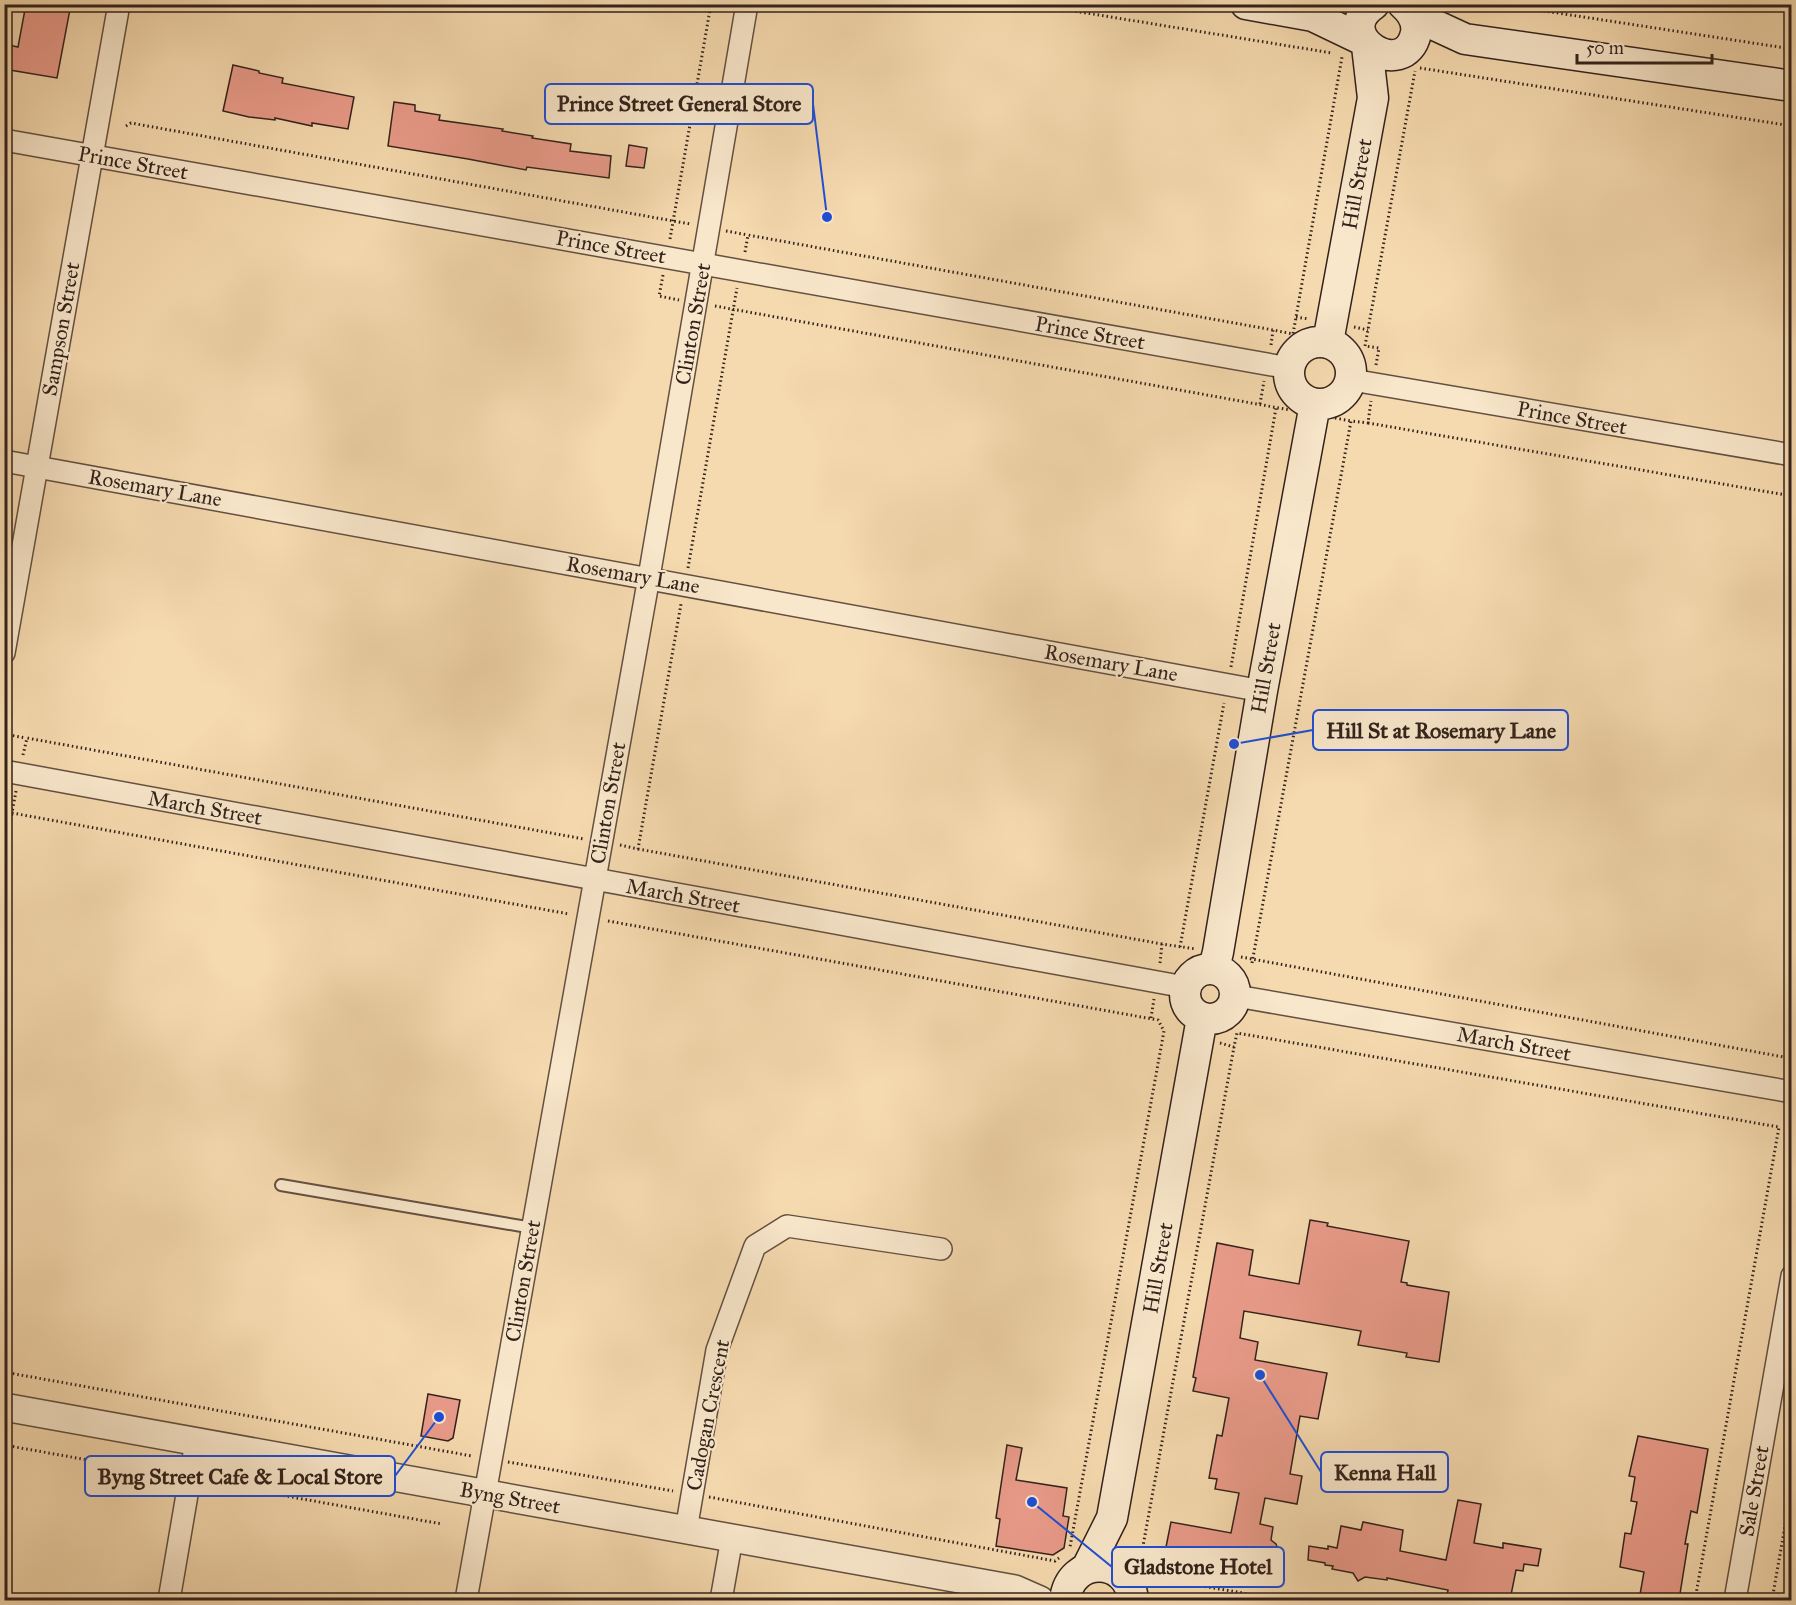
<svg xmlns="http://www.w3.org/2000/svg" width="1796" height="1605" font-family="'IM FELL Great Primer',serif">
	<rect width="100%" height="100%" fill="#f6daaf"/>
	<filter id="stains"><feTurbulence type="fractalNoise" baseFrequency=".00333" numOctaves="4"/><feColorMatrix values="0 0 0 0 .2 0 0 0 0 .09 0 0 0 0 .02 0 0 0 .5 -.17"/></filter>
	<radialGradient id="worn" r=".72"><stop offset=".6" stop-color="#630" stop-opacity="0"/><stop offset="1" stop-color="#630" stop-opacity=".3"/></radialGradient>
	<!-- building -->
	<path fill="#ea9b8a" stroke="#32221c" stroke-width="1.5" d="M26,4H71L57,78L4,69V44L18,47Z
		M233,65L259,71V73L283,78L282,83L354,97L348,129L312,123V126L275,118V120L249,117L223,111Z
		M394,102L415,105V111L440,115L439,120L503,129L502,131L533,136L532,138L571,144L570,151L611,156L609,178L527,167L526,170L468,159L388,146Z
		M629,145L647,148L644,168L626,166Z
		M1310,1220L1328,1223L1327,1226L1409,1241L1401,1282L1407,1283V1285L1449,1292L1439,1362L1406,1357L1407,1353L1358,1345L1361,1331L1244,1311L1240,1338L1258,1342L1255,1360L1327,1373L1318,1419L1300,1416L1290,1474L1302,1476L1297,1504L1265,1498L1260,1524L1273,1527L1271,1540L1276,1544L1281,1556L1273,1565L1264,1566L1262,1580L1247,1578L1246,1582L1223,1578L1227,1558L1166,1547L1171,1522L1231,1533L1239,1493L1215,1489L1217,1479L1209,1478L1217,1435L1222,1436L1229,1398L1193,1391L1196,1378L1193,1377L1217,1243L1253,1250L1249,1275L1299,1284Z
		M428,1394L460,1400L453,1438L448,1441L421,1436Z
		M1638,1436L1708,1449L1697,1513L1691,1511L1685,1544H1688L1679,1600H1639L1644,1572L1620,1567L1625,1533L1631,1534L1637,1502L1631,1501L1635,1477L1629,1476Z
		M1007,1445L1022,1448L1016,1480L1067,1488L1063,1516L1069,1517L1064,1548L1053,1555L996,1546L1000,1519L996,1518Z
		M1458,1500L1481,1504L1474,1543L1503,1548V1543L1541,1549L1538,1566L1524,1564L1523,1571L1516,1570L1510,1600H1446L1448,1590L1387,1578V1580L1365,1577L1358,1581L1353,1573L1332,1569L1333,1566L1325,1565V1563L1308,1560L1309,1546L1328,1549V1546L1337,1548L1341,1526L1361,1530L1363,1522L1403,1530L1400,1551L1446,1560Z"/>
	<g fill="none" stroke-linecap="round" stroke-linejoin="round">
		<defs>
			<path id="service" d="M281,1185L533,1228"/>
			<path id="minor" d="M4,140L1289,368
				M1352,380L1792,455
				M4,461L1262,691
				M4,653L119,4
				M4,771L1185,987
				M1236,996L1792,1092
				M686,1530L717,1350L755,1246L787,1226L941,1249
				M169,1600L196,1442
				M466,1600L649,577L747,4
				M721,1600L732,1538
				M1735,1600L1792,1276"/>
			<path id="tertiary" d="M4,1407L1015,1589L1040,1600"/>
			<path id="secondary" d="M1246,4L1313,16L1363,40
				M1374,4C1328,35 1405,84 1416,33C1418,21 1412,12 1403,4
				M1413,15L1465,39L1792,86
				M1289 373a31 31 0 1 1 62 0a31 31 0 1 1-62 0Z
				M1328,342L1373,98L1367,46
				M1214,968L1218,952L1262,691L1315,404
				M1185 994a25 25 0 1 1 50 0a25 25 0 1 1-50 0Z
				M1087,1568L1112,1518L1202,1018
				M1065,1600C1070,1555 1129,1556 1133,1600"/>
		</defs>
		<!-- service casing -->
		<use href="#service" stroke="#635041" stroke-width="14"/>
		<!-- minor casing -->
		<use href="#minor" stroke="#635041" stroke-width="24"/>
		<!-- tertiary casing -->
		<use href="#tertiary" stroke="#635041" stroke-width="30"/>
		<!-- secondary casing -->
		<use href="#secondary" stroke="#32221c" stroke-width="33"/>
		<!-- path -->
		<path stroke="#32221c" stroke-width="3" stroke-dasharray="1.5 3" stroke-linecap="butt" d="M1031,4L1332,53
			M1499,4L1792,49
			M1420,68L1792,126
			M126,126L131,123L690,224
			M726,231L748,235
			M670,239L711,4
			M745,252L748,235L1273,330
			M663,275L659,296L679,300
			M715,306L1290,410
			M1296,317L1309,319
			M1354,327L1368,330
			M1271,345L1273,330L1293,334L1342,57
			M1376,365L1379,348L1365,346L1415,71
			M1260,404L1264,381
			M1335,418L1351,421
			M1368,423L1792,496
			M688,568L737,288
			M1231,667L1276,408
			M4,734L26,738
			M23,755L27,738L584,839
			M16,791L12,813L569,914
			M4,812L12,813L4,857
			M620,845L638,849L681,604
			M638,849L1162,944
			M608,921L1158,1020L1164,1031L1070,1547
			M1180,947L1224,703
			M1241,957L1789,1058L1792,1044
			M1160,963L1162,944L1196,949
			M1252,963L1351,421L1368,423L1371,401
			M1151,1018L1154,999
			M1220,1043L1234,1047L1237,1033L1779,1127L1695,1600
			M4,1372L472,1456
			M4,1445L172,1475
			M508,1462L673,1491
			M208,1482L442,1524
			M709,1497L1055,1561L1059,1558
			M1141,1557L1234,1047
			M1151,1578H1156L1155,1587
			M1156,1578L1283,1600
			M1772,1600L1792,1486"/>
		<!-- service -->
		<use href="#service" stroke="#f9e7cb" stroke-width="10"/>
		<!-- minor -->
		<use href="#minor" stroke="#f9e7cb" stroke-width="21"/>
		<!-- tertiary -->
		<use href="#tertiary" stroke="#f9e7cb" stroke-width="27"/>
		<!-- secondary -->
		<use href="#secondary" stroke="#f9e7cb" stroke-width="30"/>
	</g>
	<g text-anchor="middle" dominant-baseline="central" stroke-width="4.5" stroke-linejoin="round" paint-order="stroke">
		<!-- street labels -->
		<g font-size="21" fill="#32221c" stroke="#f9e7cb">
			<text transform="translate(133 163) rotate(10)">Prince Street</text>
			<text transform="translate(1357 184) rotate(-80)">Hill Street</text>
			<text transform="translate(611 247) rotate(10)">Prince Street</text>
			<text transform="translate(693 324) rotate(-80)">Clinton Street</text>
			<text transform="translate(61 329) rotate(-80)">Sampson Street</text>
			<text transform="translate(1090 333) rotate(10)">Prince Street</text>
			<text transform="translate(1572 418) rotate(10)">Prince Street</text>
			<text transform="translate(155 488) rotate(10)">Rosemary Lane</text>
			<text transform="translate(633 575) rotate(10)">Rosemary Lane</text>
			<text transform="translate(1111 663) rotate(10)">Rosemary Lane</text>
			<text transform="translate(1266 668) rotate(-80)">Hill Street</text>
			<text transform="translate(608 803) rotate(-80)">Clinton Street</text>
			<text transform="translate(205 808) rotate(10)">March Street</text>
			<text transform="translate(683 896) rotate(10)">March Street</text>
			<text transform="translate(1514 1044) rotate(10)">March Street</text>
			<text transform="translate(1158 1268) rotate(-80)">Hill Street</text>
			<text transform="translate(523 1281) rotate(-80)">Clinton Street</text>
			<text transform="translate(708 1415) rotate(-79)">Cadogan Crescent</text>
			<text transform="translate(1754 1491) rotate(-80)">Sale Street</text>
			<text transform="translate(510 1498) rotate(10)">Byng Street</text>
		</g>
	</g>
	<!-- callouts -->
	<path fill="none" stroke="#1d4ed8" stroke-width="2" d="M827 217L813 104M1234 744L1313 730M1260 1375L1321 1472M439 1417L395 1476M1032 1502L1112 1567"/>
	<g fill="#1d4ed8" stroke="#f9e7cb" stroke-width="2">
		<circle cx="827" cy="217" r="6"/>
		<circle cx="1234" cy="744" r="6"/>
		<circle cx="1260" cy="1375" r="6"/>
		<circle cx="439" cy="1417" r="6"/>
		<circle cx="1032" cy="1502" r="6"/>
	</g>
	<g fill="#f9e7cb" stroke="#1d4ed8" stroke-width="2">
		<rect x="545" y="84" width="268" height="40" rx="6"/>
		<rect x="1313" y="710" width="255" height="40" rx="6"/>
		<rect x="1321" y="1452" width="127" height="40" rx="6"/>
		<rect x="85" y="1456" width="310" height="40" rx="6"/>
		<rect x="1112" y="1547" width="172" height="40" rx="6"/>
	</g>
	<g font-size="22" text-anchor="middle" font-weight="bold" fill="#32221c">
		<text x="679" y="111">Prince Street General Store</text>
		<text x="1441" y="738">Hill St at Rosemary Lane</text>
		<text x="1385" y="1480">Kenna Hall</text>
		<text x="240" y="1484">Byng Street Cafe &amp; Local Store</text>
		<text x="1198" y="1574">Gladstone Hotel</text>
	</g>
	<!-- margin -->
	<rect width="1796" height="1605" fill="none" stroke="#f6daaf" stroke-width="24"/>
	<rect x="6" y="6" width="1784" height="1593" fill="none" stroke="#32221c" stroke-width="3"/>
	<rect x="12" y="12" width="1772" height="1581" fill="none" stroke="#32221c" stroke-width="1.5"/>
	<!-- scale -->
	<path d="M1577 54v9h135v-9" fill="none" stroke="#32221c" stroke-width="3"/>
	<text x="1586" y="54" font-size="18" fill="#32221c" stroke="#f9e7cb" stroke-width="4.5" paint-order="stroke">50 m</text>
	<rect width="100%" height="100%" filter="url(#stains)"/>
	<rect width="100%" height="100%" fill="url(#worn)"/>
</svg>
